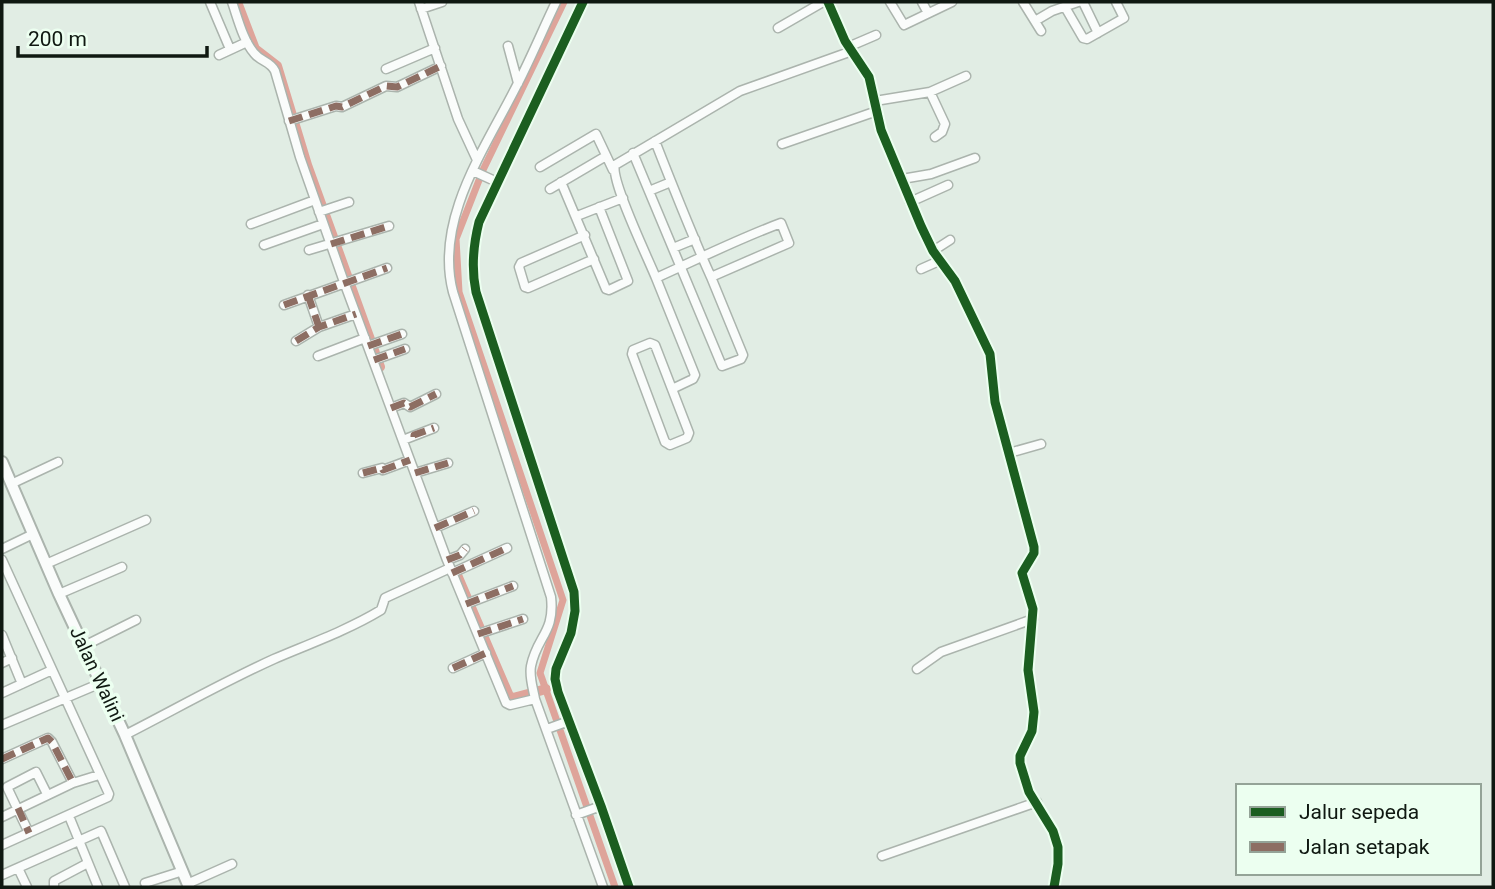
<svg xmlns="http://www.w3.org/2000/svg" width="1495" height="889" font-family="Roboto,sans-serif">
	<rect width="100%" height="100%" fill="#e1ede4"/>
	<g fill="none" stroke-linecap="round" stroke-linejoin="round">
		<!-- canal -->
		<path stroke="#dea49a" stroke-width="7" d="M564,2L483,170L456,239L459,292L563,600L540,673L615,887"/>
		<!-- river -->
		<path stroke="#dea49a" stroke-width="10" d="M237,2L255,49L277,66L307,165L380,367
			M457,575L509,696L513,698L528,694
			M539,691L546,689"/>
		<defs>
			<path id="street" d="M210,2L230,49
				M232,2C238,19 243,40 254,53C261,62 270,61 275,71L300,157L344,282L447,560L506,703L510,705L535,699
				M419,2L458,119L477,160
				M556,2C543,29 531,58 517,85C486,147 434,219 453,292L551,597C555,633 537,636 531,666C529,677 533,688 535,699L603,887
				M583,2L479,222C473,246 471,268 476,292L574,592L575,611L571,633L556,669L555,679L558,692L601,806L629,887
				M828,2L845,41L869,77L881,130L921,226L933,251L955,281L990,354L995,402L1034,547V553L1022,573L1033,609L1028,670L1034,712L1032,731L1020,756V763L1029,792L1053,831L1058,847V864L1054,887
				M890,2L904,25L952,2
				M922,2L928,13
				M1023,2L1041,31
				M1083,2L1098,33
				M1065,7L1083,38L1087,39L1124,18L1116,2
				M421,9L442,2
				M1035,21L1052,11L1078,2
				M778,28L823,2
				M508,46L518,83
				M848,47L876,35
				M219,55L247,42
				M386,69L435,48
				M930,92L945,124L942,132L935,137
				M875,101L930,92L966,76
				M289,121L336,106L342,107L386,86L397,87L441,66
				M655,141C673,187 691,233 711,277L789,243L781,223C738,239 698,259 656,278L695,375L693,379L672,389
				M782,144L877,111
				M633,153L722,366L741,359L743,355L711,277
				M540,167L596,134L613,170
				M473,171L497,182
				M902,179L931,174L975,158
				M561,182L606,289L609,290L628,281L599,207
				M550,189L606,156
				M649,191L671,182
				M910,202L948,185
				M319,212L349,202
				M577,216L623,198
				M251,224L315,200
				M585,235L521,263L519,267L525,287L528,288L594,259
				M264,245L323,224
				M673,248L695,239
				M309,250L389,226
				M933,251L950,240
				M921,269L939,261
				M656,278C648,258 610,180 615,165L740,91L852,51
				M308,295L319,327
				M284,305L387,268
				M296,341L319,327L356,314
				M650,343L655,345L689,433L687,438L670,445L665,442L632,354L633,350Z
				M368,346L402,334
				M318,356L365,338
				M374,360L405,349
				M391,408L404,403L410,407L436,394
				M403,440L434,428
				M1009,453L1041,444
				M363,473L382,468L383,470L410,460
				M415,473L448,463
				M11,484L58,462
				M435,528L474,511
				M2,549L33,534
				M2,560L109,794L108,797L2,845
				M447,560L460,555L465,549
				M46,564L146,520
				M452,573L507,548
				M59,594L122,567
				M466,604L513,586
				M478,634L523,619
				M2,635L22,684
				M84,646L136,620
				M2,663L12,658
				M453,668L486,653
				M917,669L941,652L1033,619
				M2,693L52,670
				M2,725L101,683
				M547,729L569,721
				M125,735C174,710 223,682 274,659C309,644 348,630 381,610L385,598L450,568
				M2,759L48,738L52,742L73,783
				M576,815L601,806
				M69,816L98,887
				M2,817L73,783L99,775
				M29,833L7,787L36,772L47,794
				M882,856L1037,802
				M18,868L27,887
				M2,875L101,831L125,887
				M145,883L183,871
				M187,884L232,864
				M54,887V881L88,863"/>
			<path id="secondary" d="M2,462L59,594L125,735L189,887"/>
		</defs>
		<!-- street casing -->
		<use href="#street" stroke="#abb4ad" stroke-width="11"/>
		<!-- secondary casing -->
		<use href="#secondary" stroke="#abb4ad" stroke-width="14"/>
		<!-- street -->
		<use href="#street" stroke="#fafcfb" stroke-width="8"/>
		<!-- secondary -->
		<use href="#secondary" stroke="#fafcfb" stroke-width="10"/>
		<!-- quiet -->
		<path stroke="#8d6e63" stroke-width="7" stroke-dasharray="14 7" stroke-linecap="butt" d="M289,121L336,106L342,107L386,86L397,87L441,66
			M331,244L389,226
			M308,295L319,327
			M284,305L387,268
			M296,341L319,327L356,314
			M368,346L402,334
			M374,360L405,349
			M391,408L404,403L410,407L436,394
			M414,437V435L434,428
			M363,473L382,468L383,470L410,460
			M415,473L448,463
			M435,528L474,511
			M447,560L460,555L465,549
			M452,573L507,548
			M466,604L513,586
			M478,634L523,619
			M453,668L486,653
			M2,759L48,738L52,742L73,783
			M18,808L29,833"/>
		<defs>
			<path id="cycleway" d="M583,2L479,222C473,246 471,268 476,292L574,592L575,611L571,633L556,669L555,679L558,692L601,806L629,887
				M828,2L845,41L869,77L881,130L921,226L933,251L955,281L990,354L995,402L1034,547V553L1022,573L1033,609L1028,670L1034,712L1032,731L1020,756V763L1029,792L1053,831L1058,847V864L1054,887"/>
		</defs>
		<!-- cycleway casing -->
		<use href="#cycleway" stroke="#ecfff0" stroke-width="13"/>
		<!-- cycleway -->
		<use href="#cycleway" stroke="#1b5e20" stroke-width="9"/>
	</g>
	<g text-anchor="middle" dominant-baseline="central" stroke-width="7" stroke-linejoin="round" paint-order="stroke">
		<!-- street labels -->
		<g font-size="19" fill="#0f1811" stroke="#ecfff0">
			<text transform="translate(97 674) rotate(65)">Jalan Walini</text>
		</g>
	</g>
	<!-- border -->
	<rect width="1495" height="889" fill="none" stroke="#0f1811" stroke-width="7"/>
	<!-- legend -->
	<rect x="1236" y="784" width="245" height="91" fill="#ecfff0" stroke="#94a397" stroke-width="2"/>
	<rect x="1250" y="807" width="35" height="10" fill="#1b5e20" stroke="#94a397" stroke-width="2"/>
	<text x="1299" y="819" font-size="21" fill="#0f1811">Jalur sepeda</text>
	<rect x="1250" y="842" width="35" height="10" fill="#8d6e63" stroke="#94a397" stroke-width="2"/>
	<text x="1299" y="854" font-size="21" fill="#0f1811">Jalan setapak</text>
	<!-- scale -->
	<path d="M18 46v10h189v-10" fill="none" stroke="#0f1811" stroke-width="3.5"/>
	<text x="28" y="46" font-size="21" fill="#0f1811" stroke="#ecfff0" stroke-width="5" paint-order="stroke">200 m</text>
</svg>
